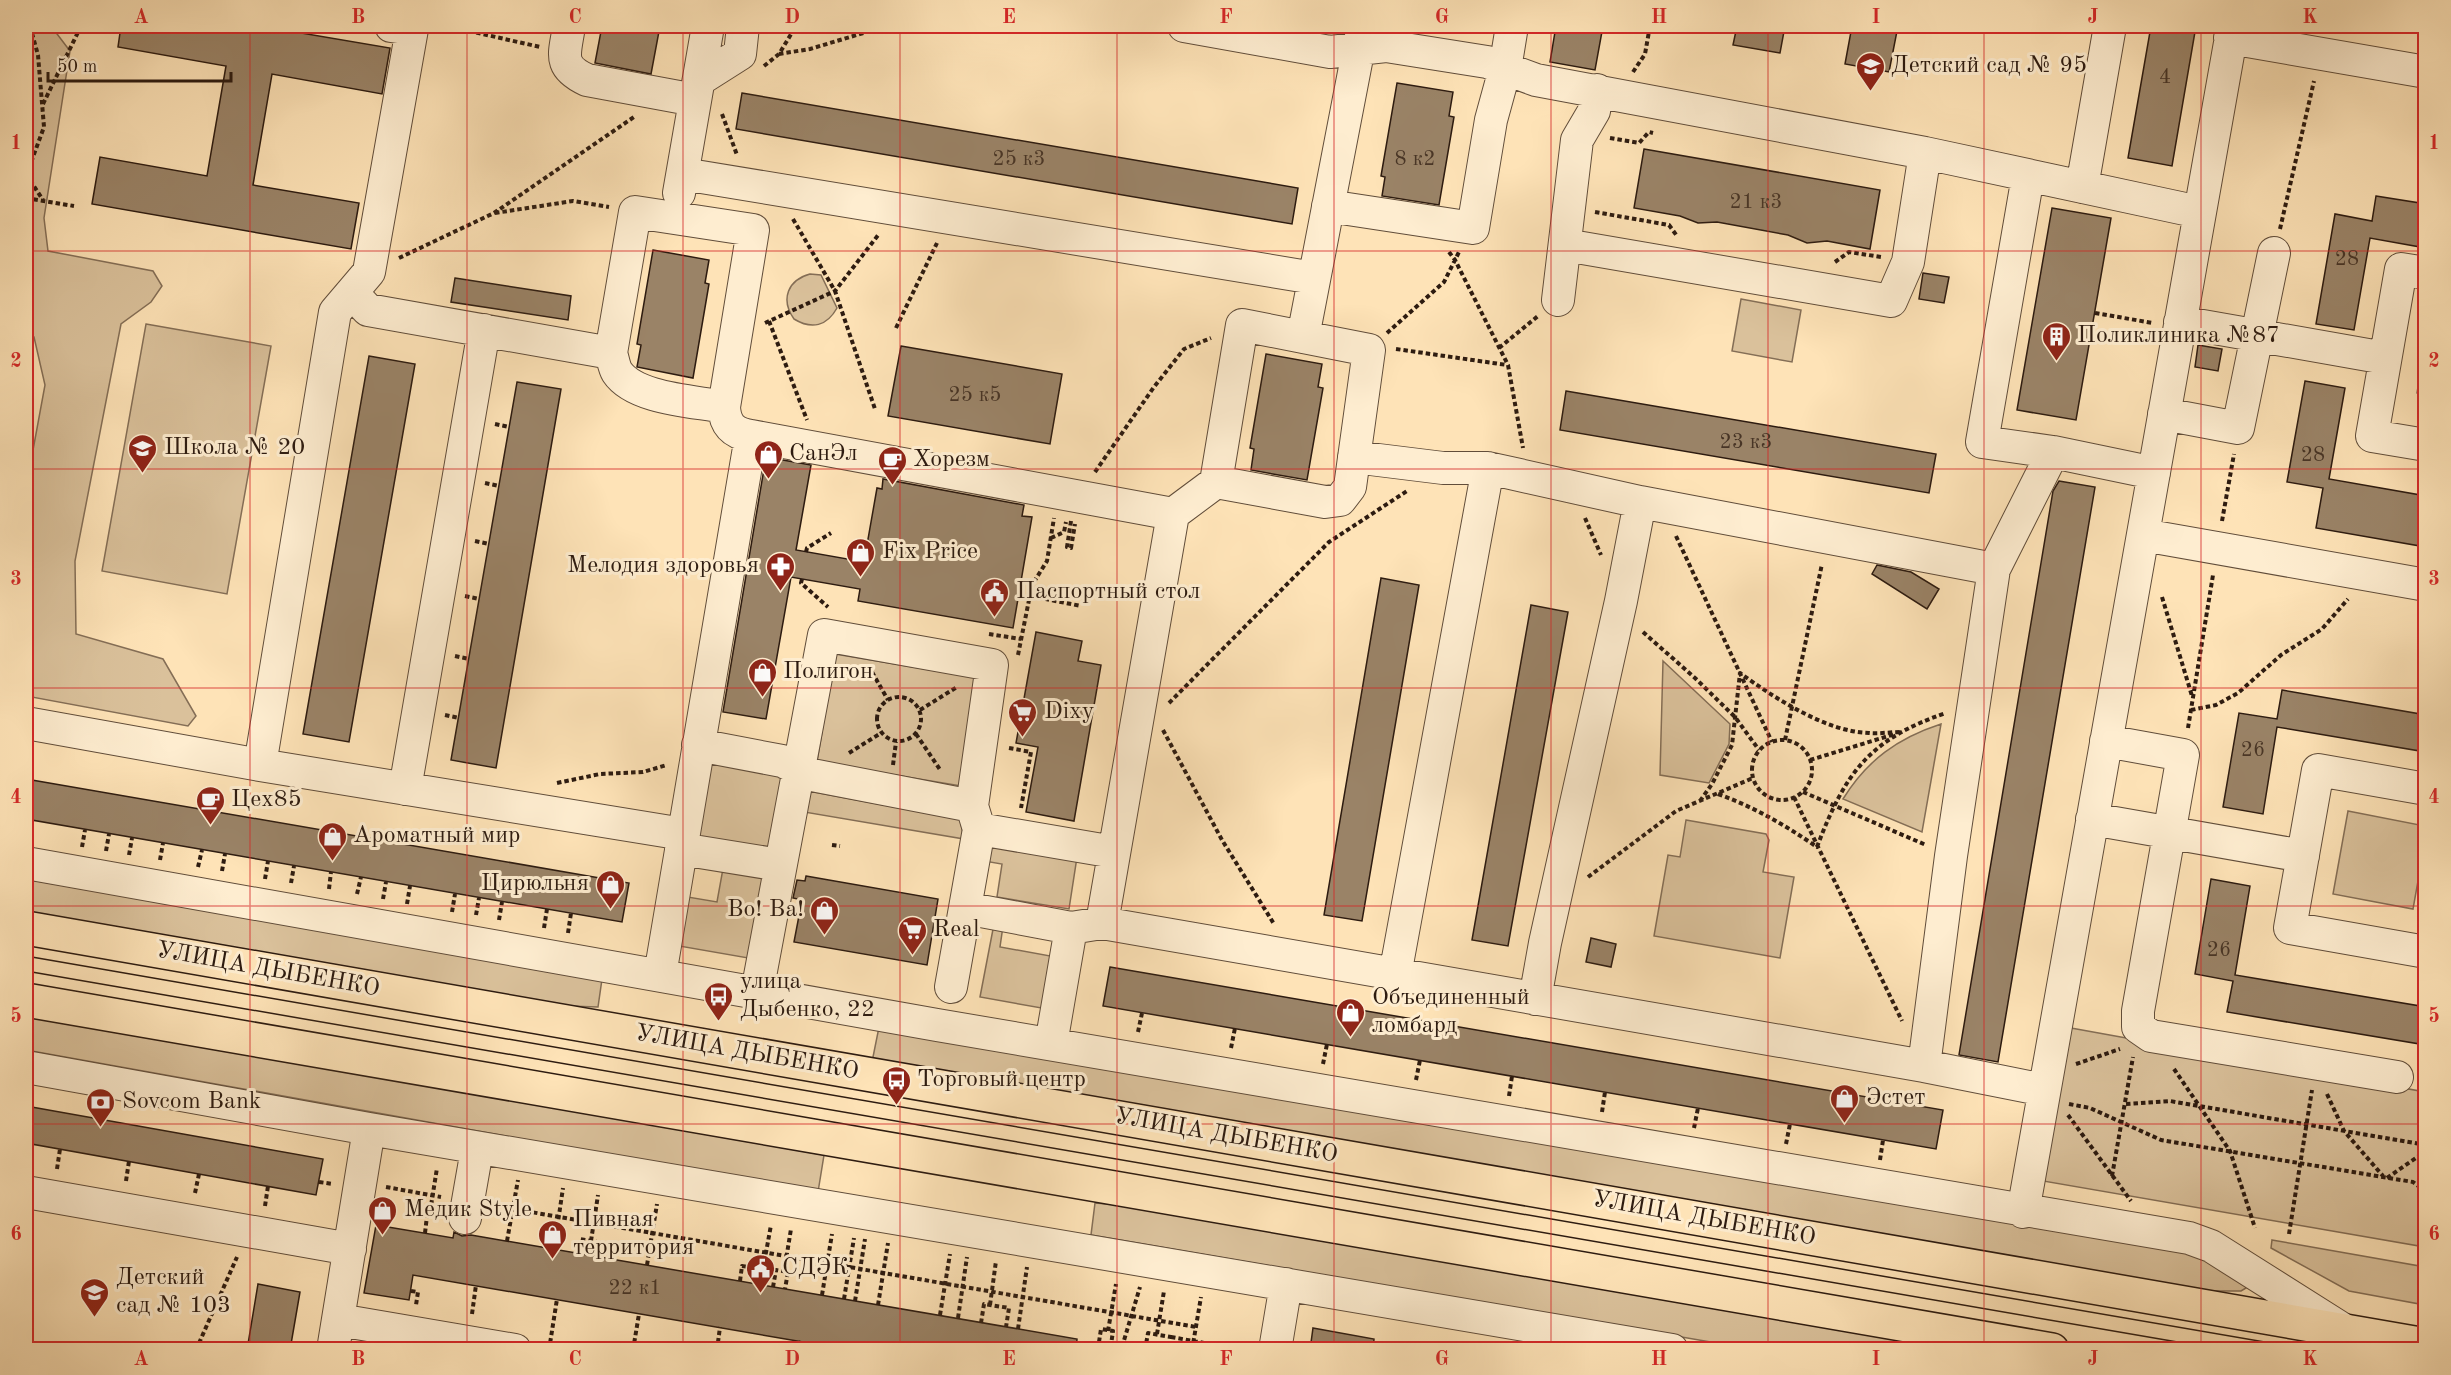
<svg xmlns="http://www.w3.org/2000/svg" width="2451" height="1375" font-family="'Old Standard TT',serif">
	<rect width="100%" height="100%" fill="#fee3b7"/>
	<filter id="stains"><feTurbulence type="fractalNoise" baseFrequency=".00333" numOctaves="4"/><feColorMatrix values="0 0 0 0 .2 0 0 0 0 .09 0 0 0 0 .02 0 0 0 .5 -.17"/></filter>
	<radialGradient id="worn" r=".72"><stop offset=".6" stop-color="#630" stop-opacity="0"/><stop offset="1" stop-color="#630" stop-opacity=".3"/></radialGradient>
	<!-- green -->
	<path fill="#dac19b" stroke="#846e56" stroke-width="1.5" d="M26,26H51L70,51L44,218L48,251L153,271L162,286L151,302L121,324L75,561L76,634L163,659L196,716L188,726L26,696V488L45,385L34,337H26Z
		M810,274L821,275L837,308C827,326 812,330 794,319C780,299 788,280 810,274Z
		M1741,299L1801,310L1792,362L1732,351Z
		M146,324L271,346L227,594L102,571Z
		M2425,346V395L2417,393Z
		M835,654L979,678L961,786L817,762Z
		M1663,661L1730,724L1729,744L1709,783L1660,775Z
		M1941,724L1922,832L1843,799C1867,760 1898,738 1941,724Z
		M711,763L782,776L767,857L696,844Z
		M808,791L960,819L964,839L804,812Z
		M2348,811L2425,826V842L2413,909L2333,894Z
		M1686,820L1766,834L1769,840L1763,872L1794,877L1780,958L1654,936L1668,855L1680,857Z
		M987,842L1077,857L1069,909L997,897L1002,864L984,861Z
		M724,863L764,870L748,958L679,946L688,897L717,902Z
		M26,879L602,979L598,1007L537,1005L26,917Z
		M994,924L1003,926L1000,947L1056,957L1047,1009L980,997Z
		M26,1014L824,1155L818,1192L26,1050Z
		M879,1027L2194,1254L2246,1283V1288L2241,1291H2177L872,1062Z
		M2071,1028L2425,1092V1247L2043,1181Z
		M1095,1203L1156,1208L1978,1349H1751L1091,1235Z
		M2272,1240L2425,1267V1305L2349,1291L2271,1248Z"/>
	<!-- building -->
	<path fill="#9a8367" stroke="#2d1b10" stroke-width="1.5" d="M121,26H260L390,48L382,94L272,74L253,185L359,203L351,249L92,204L100,157L207,176L226,66L118,47Z
		M602,26H660L651,74L595,63Z
		M1556,26H1603L1595,70L1550,62Z
		M1737,26H1785L1780,53L1733,45Z
		M1852,26H1898L1889,72L1845,64Z
		M2151,26H2196L2172,166L2128,158Z
		M1397,83L1453,92L1449,116L1454,117L1439,205L1382,196L1385,177L1381,176Z
		M742,93L1298,188L1292,224L736,129Z
		M1644,149L1880,190L1870,249L1827,241L1807,243L1788,235L1717,222L1698,223L1680,216L1634,208Z
		M2376,196L2426,204V248L2370,238L2354,330L2316,324L2335,214L2372,221Z
		M2052,208L2111,218L2076,420L2017,410Z
		M653,250L709,260L705,283L709,284L693,378L637,367L641,345L637,344Z
		M1923,273L1949,277L1944,303L1919,299Z
		M455,278L571,296L568,320L451,302Z
		M2198,345L2222,349L2218,371L2195,367Z
		M901,346L1062,374L1050,444L888,416Z
		M1266,354L1322,364L1318,387L1323,388L1307,480L1251,470L1254,449L1250,448Z
		M369,356L415,364L349,742L303,734Z
		M2305,381L2345,388L2329,479L2426,496V547L2316,528L2323,488L2287,482Z
		M517,382L561,389L496,768L451,760Z
		M1566,391L1936,454L1929,493L1560,430Z
		M766,457L811,465L796,550L864,562L877,488L882,489L883,479L1024,505L1022,516L1032,517L1013,628L858,601L860,589L791,577L766,719L723,712Z
		M2059,481L2095,487L1998,1062L1959,1055L2053,491Z
		M1877,565L1911,572L1939,589L1927,609L1872,574Z
		M1381,578L1419,585L1362,921L1324,915Z
		M1531,605L1568,612L1508,946L1472,940Z
		M1036,632L1082,641L1078,661L1101,665L1074,821L1026,812L1038,747L1016,743Z
		M2282,690L2426,715V752L2277,727L2263,814L2223,807L2239,713L2277,719Z
		M26,779L629,883L622,922L26,819Z
		M806,876L938,899L927,965L794,942L802,900L793,898L797,880L805,881Z
		M2211,879L2250,886L2235,975L2426,1007V1045L2227,1012L2233,981L2195,974Z
		M1591,938L1616,944L1611,967L1586,962Z
		M1110,967L1943,1110L1936,1149L1103,1006Z
		M26,1106L323,1159L316,1195L26,1143Z
		M376,1225L453,1238L454,1232L462,1236L471,1235L1077,1339L1076,1350H850L413,1275L409,1300L364,1293Z
		M258,1284L300,1292L290,1350H247Z
		M1313,1328L1374,1339L1373,1350H1310Z"/>
	<g fill="none" stroke-linecap="round" stroke-linejoin="round">
		<defs>
			<path id="minor" d="M569,26C565,54 557,66 587,80L695,100
				M1184,26L1330,52L1386,46L1487,62L1536,80L1925,153L2199,212
				M2230,38L2426,72
				M699,80L740,54L743,26
				M683,174L1314,278
				M2028,176L1982,442L2053,452L2154,473
				M2082,187L2110,26
				M679,193L708,26
				M1328,206L1473,228L1491,120L1505,69L1512,26
				M1565,245L1891,301L1908,262L1925,153
				M2426,273L2401,269L2372,436L2426,445
				M352,293L368,310L611,353
				M1558,300L1577,140L1594,111L1597,90
				M2180,322L2385,358
				M1303,337L1363,26
				M2164,414L2238,428L2274,253
				M751,436L1173,514L1216,482L1325,502L1340,500L1350,487L1369,350L1242,325L1216,482
				M1354,457L1443,468H1488L1640,502L1994,569
				M2143,535L2426,585
				M26,723L260,765L683,834
				M2106,741L2183,755L2138,1011V1027L2151,1036L2397,1077
				M698,745L782,761L812,775L972,806
				M260,765L335,312L369,272L375,238L412,29L391,26
				M405,789L484,330
				M2426,789L2318,770L2290,928L2426,952
				M2092,819L2303,856
				M979,829L1114,852
				M681,849L780,865
				M26,863L937,1025L2189,1238L2211,1246L2344,1330
				M965,908L1071,928L1102,923L1924,1066L2044,1090
				M1102,923L1173,514
				M660,975L751,436C733,433 725,425 724,407L753,230L635,212L611,353C613,359 614,367 617,372C635,399 694,401 724,407
				M1395,975L1488,468
				M757,992L824,635L992,665L972,806L979,829L951,987
				M1535,999L1545,943L1621,601L1640,502
				M1051,1044L1071,928
				M1924,1066L1951,856L1994,569L2053,452
				M26,1067L369,1129L1672,1350
				M26,1192L350,1249
				M2023,1212L2233,26
				M465,1218L475,1161
				M339,1320L515,1350
				M333,1350L369,1129
				M1275,1350L1286,1284"/>
			<path id="major" d="M26,928L2426,1345
				M26,1000L2052,1350"/>
		</defs>
		<!-- minor casing -->
		<use href="#minor" stroke="#614d3a" stroke-width="34"/>
		<!-- major casing -->
		<use href="#major" stroke="#2d1b10" stroke-width="36"/>
		<!-- path -->
		<path stroke="#2d1b10" stroke-width="4" stroke-dasharray="4.5 3" stroke-linecap="butt" d="M447,26L540,47
			M779,54L810,49L870,31L934,26
			M764,66L779,54L796,26
			M1633,72L1645,54L1650,26
			M43,104L81,26
			M722,114L737,155
			M1610,138L1639,143L1649,132L1653,133
			M26,174L43,200
			M26,176L44,127L38,55L30,26
			M26,198L74,206
			M1595,212L1669,225L1677,236
			M495,213L573,201L609,207
			M793,219L835,291L875,409
			M2280,229L2314,81
			M1449,252L1455,260L1508,365L1523,448
			M399,258L494,213L634,117
			M1835,262L1849,252L1881,257
			M2095,313L2153,323
			M769,321L807,420
			M765,323L835,291L879,234
			M896,328L937,243
			M1387,333L1444,282L1459,252
			M1499,348L1538,316
			M1396,349L1507,365
			M495,424L509,427
			M1095,472L1154,387L1184,349L1211,338
			M485,483L499,486
			M1585,518L1601,555
			M1071,521L1067,547L1071,548L1075,524
			M2222,521L2234,454
			M1676,536L1772,742
			M1051,538L1064,532L1066,522
			M475,541L489,544
			M806,552L807,548L831,533
			M802,579L801,583L828,607
			M465,596L479,599
			M1030,596L1081,606
			M2162,597L2192,696
			M1643,632L1695,678L1735,717L1759,750
			M989,634L1021,639
			M1018,655L1032,585L1047,561L1054,518
			M455,656L469,659
			M872,672L888,700
			M877 719a22 22 0 1 1 44 0a22 22 0 1 1-44 0Z
			M1169,703L1329,542L1407,491
			M920,710L957,687
			M2191,710L2216,705L2238,693L2281,655L2322,629L2348,599
			M445,715L459,718
			M2188,728L2213,575
			M1163,730L1222,840L1274,924
			M916,734L941,771
			M1785,740L1822,564
			M1752 770a30 30 0 1 1 60 0a30 30 0 1 1-60 0Z
			M1009,748L1031,752L1021,808
			M849,753L881,733
			M1810,760L1895,734
			M893,765L896,742
			M557,783L600,774L643,772L667,765
			M1803,792L1926,845
			M1718,794C1754,807 1785,825 1817,847C1845,773 1869,739 1946,713
			M1794,797L1902,1021
			M1700,801L1712,784L1732,745L1740,673C1773,697 1826,732 1869,733C1879,734 1890,732 1901,732
			M832,845L840,846
			M82,847L85,830
			M106,851L109,834
			M129,855L132,838
			M160,860L163,843
			M198,867L202,850
			M222,871L225,854
			M1588,877L1676,811L1753,778
			M265,879L268,861
			M291,883L294,866
			M329,889L331,872
			M357,894L361,877
			M383,899L386,882
			M407,904L410,886
			M452,912L455,894
			M476,915L479,898
			M499,920L502,902
			M544,928L547,909
			M568,933L571,913
			M1138,1032L1142,1013
			M1231,1048L1235,1028
			M1323,1064L1327,1044
			M2076,1064L2120,1049
			M2174,1069L2230,1151L2255,1228
			M1416,1080L1420,1060
			M2327,1094L2344,1131L2383,1176
			M1509,1096L1512,1076
			M2069,1104L2090,1108L2161,1140L2413,1182L2426,1192
			M2126,1104L2170,1101L2426,1145
			M1602,1112L1605,1092
			M2068,1115L2131,1201
			M1694,1128L1698,1108
			M1786,1144L1790,1124
			M1880,1160L1883,1140
			M57,1169L60,1149
			M2112,1176L2133,1057
			M2387,1178L2426,1151
			M126,1181L129,1161
			M319,1182L333,1184
			M386,1187L441,1197
			M195,1193L199,1174
			M265,1206L268,1186
			M496,1206L1196,1327
			M430,1212L437,1168
			M425,1233L427,1216L432,1212
			M2289,1234L2312,1090
			M507,1241L518,1180
			M591,1241L598,1195
			M554,1249L563,1188
			M578,1253L580,1239L603,1243L601,1257
			M647,1265L657,1204
			M763,1269L771,1225
			M784,1272L791,1229
			M740,1281L742,1266L763,1269L762,1285
			M773,1287L776,1270L788,1272L785,1289
			M411,1291L418,1292L416,1305
			M822,1295L832,1234
			M844,1299L854,1238
			M855,1301L865,1239
			M878,1305L888,1243
			M990,1305L996,1261
			M472,1314L476,1285
			M940,1315L950,1254
			M958,1318L967,1257
			M981,1323L984,1304L1009,1308L1006,1327
			M1018,1329L1027,1267
			M1108,1331L1116,1284
			M1157,1334L1164,1291
			M1171,1337L1243,1350
			M1099,1342L1101,1329L1113,1331L1111,1345
			M1122,1347L1140,1287
			M196,1350L237,1257
			M549,1350L557,1299
			M633,1350L639,1314
			M717,1350L720,1327
			M799,1350L801,1341
			M1145,1350L1148,1333L1171,1337L1169,1350
			M1192,1350L1201,1297
			M1206,1350L1207,1343"/>
		<!-- minor -->
		<use href="#minor" stroke="#feedd0" stroke-width="32"/>
		<!-- major -->
		<use href="#major" stroke="#fee3b7" stroke-width="33"/>
		<!-- tram -->
		<path stroke="#2d1b10" stroke-width="1.5" d="M26,956L2311,1350
			M26,971L2224,1350"/>
	</g>
	<!-- grid -->
	<path fill="none" stroke="#d62828" stroke-width="1.5" stroke-opacity="0.55" d="M250,26V1350M467,26V1350M683,26V1350M900,26V1350M1117,26V1350M1334,26V1350M1551,26V1350M1768,26V1350M1984,26V1350M2201,26V1350M26,251H2426M26,469H2426M26,688H2426M26,906H2426M26,1124H2426"/>
	<!-- icons -->
	<defs>
		<symbol id="school-pin" viewBox="-11 -11 22 30"><path d="M0 17L-7.5 6A9.5 9.5 0 1 1 7.5 6Z" fill="#8f2418" stroke="#feedd0"/><path d="M0-5L7-2L0 1L-7-2ZM-4 1L0 2.5L4 1V4Q0 6-4 4Z" fill="#fff"/></symbol>
		<symbol id="building-pin" viewBox="-11 -11 22 30"><path d="M0 17L-7.5 6A9.5 9.5 0 1 1 7.5 6Z" fill="#8f2418" stroke="#feedd0"/><path d="M-4-6H4V6H1V3H-1V6H-4ZM-2.5-4.3h1.7v1.8h-1.7ZM.8-4.3h1.7v1.8H.8ZM-2.5-1h1.7V.8h-1.7ZM.8-1h1.7V.8H.8Z" fill="#fff"/></symbol>
		<symbol id="shop-pin" viewBox="-11 -11 22 30"><path d="M0 17L-7.5 6A9.5 9.5 0 1 1 7.5 6Z" fill="#8f2418" stroke="#feedd0"/><path d="M-5-2.5h2.3a2.7 3.5 0 0 1 5.4 0H5L5.5 6h-11ZM-1.5-2.5h3a1.5 2.3 0 0 0-3 0Z" fill="#fff"/></symbol>
		<symbol id="cafe-pin" viewBox="-11 -11 22 30"><path d="M0 17L-7.5 6A9.5 9.5 0 1 1 7.5 6Z" fill="#8f2418" stroke="#feedd0"/><path d="M-5.5-4.5H6V0H3Q3 3.5 0 3.5H-2.5Q-5.5 3.5-5.5 0ZM3-3.2v2h1.7v-2ZM-6 4.5H4V6H-6Z" fill="#fff"/></symbol>
		<symbol id="pharmacy-pin" viewBox="-11 -11 22 30"><path d="M0 17L-7.5 6A9.5 9.5 0 1 1 7.5 6Z" fill="#8f2418" stroke="#feedd0"/><path d="M-2-6h4v4h4v4h-4v4h-4v-4h-4v-4h4Z" fill="#fff"/></symbol>
		<symbol id="civic-pin" viewBox="-11 -11 22 30"><path d="M0 17L-7.5 6A9.5 9.5 0 1 1 7.5 6Z" fill="#8f2418" stroke="#feedd0"/><path d="M-.6-6.5H3V-4.5H.6V-3L4-1V1h2V6H-6V1h2V-1L-.6-3ZM-1.2 2.5V6h2.4V2.5Z" fill="#fff"/></symbol>
		<symbol id="supermarket-pin" viewBox="-11 -11 22 30"><path d="M0 17L-7.5 6A9.5 9.5 0 1 1 7.5 6Z" fill="#8f2418" stroke="#feedd0"/><path d="M-6-5.5h2.5l.6 2H6L4.5 2H-2.5L-4.4-4H-6ZM-1.5 3.2a1.3 1.3 0 1 0 .1 0ZM3 3.2a1.3 1.3 0 1 0 .1 0Z" fill="#fff"/></symbol>
		<symbol id="bus-pin" viewBox="-11 -11 22 30"><path d="M0 17L-7.5 6A9.5 9.5 0 1 1 7.5 6Z" fill="#8f2418" stroke="#feedd0"/><path d="M-5-6H5V4H4V6H2V4H-2V6H-4V4H-5ZM-3.5-4V0h7V-4ZM-3.5 1.2v1.5H-2V1.2ZM2 1.2v1.5H3.5V1.2Z" fill="#fff"/></symbol>
		<symbol id="bank-pin" viewBox="-11 -11 22 30"><path d="M0 17L-7.5 6A9.5 9.5 0 1 1 7.5 6Z" fill="#8f2418" stroke="#feedd0"/><path d="M-6-4H6V4H-6ZM0-2.3a2.3 2.3 0 1 0 0 4.6a2.3 2.3 0 1 0 0-4.6Z" fill="#fff"/></symbol>
	</defs>
	<g fill-rule="evenodd">
		<use href="#school-pin" x="1854" y="50" width="33" height="45"/>
		<use href="#building-pin" x="2040" y="320" width="33" height="45"/>
		<use href="#school-pin" x="126" y="432" width="33" height="45"/>
		<use href="#shop-pin" x="752" y="438" width="33" height="45"/>
		<use href="#cafe-pin" x="876" y="444" width="33" height="45"/>
		<use href="#shop-pin" x="844" y="536" width="33" height="45"/>
		<use href="#pharmacy-pin" x="764" y="550" width="33" height="45"/>
		<use href="#civic-pin" x="978" y="576" width="33" height="45"/>
		<use href="#shop-pin" x="746" y="656" width="33" height="45"/>
		<use href="#supermarket-pin" x="1006" y="696" width="33" height="45"/>
		<use href="#cafe-pin" x="194" y="784" width="33" height="45"/>
		<use href="#shop-pin" x="316" y="820" width="33" height="45"/>
		<use href="#shop-pin" x="594" y="868" width="33" height="45"/>
		<use href="#shop-pin" x="808" y="894" width="33" height="45"/>
		<use href="#supermarket-pin" x="896" y="914" width="33" height="45"/>
		<use href="#bus-pin" x="702" y="980" width="33" height="45"/>
		<use href="#shop-pin" x="1334" y="996" width="33" height="45"/>
		<use href="#bus-pin" x="880" y="1064" width="33" height="45"/>
		<use href="#shop-pin" x="1828" y="1082" width="33" height="45"/>
		<use href="#bank-pin" x="84" y="1086" width="33" height="45"/>
		<use href="#shop-pin" x="366" y="1194" width="33" height="45"/>
		<use href="#shop-pin" x="536" y="1218" width="33" height="45"/>
		<use href="#civic-pin" x="744" y="1252" width="33" height="45"/>
		<use href="#school-pin" x="78" y="1276" width="33" height="45"/>
	</g>
	<g text-anchor="middle" dominant-baseline="central" stroke-width="6" stroke-linejoin="round" paint-order="stroke">
		<!-- number labels -->
		<g font-size="21" fill="#483526">
			<text x="2165" y="77">4</text>
			<text x="1019" y="159">25 к3</text>
			<text x="1415" y="159">8 к2</text>
			<text x="1756" y="202">21 к3</text>
			<text x="2347" y="259">28</text>
			<text x="975" y="395">25 к5</text>
			<text x="1746" y="442">23 к3</text>
			<text x="2313" y="455">28</text>
			<text x="2253" y="750">26</text>
			<text x="2219" y="950">26</text>
			<text x="635" y="1288">22 к1</text>
		</g>
		<!-- poi labels -->
		<g font-size="24" fill="#2d1b10" stroke="#feedd0" text-anchor="start">
			<text x="1891" y="66">Детский сад № 95</text>
			<text x="2077" y="336">Поликлиника №87</text>
			<text x="164" y="448">Школа № 20</text>
			<text x="789" y="454">СанЭл</text>
			<text x="913" y="460">Хорезм</text>
			<text x="882" y="552">Fix Price</text>
			<text x="759" y="566" text-anchor="end">Мелодия здоровья</text>
			<text x="1016" y="592">Паспортный стол</text>
			<text x="783" y="672">Полигон</text>
			<text x="1044" y="712">Dixy</text>
			<text x="231" y="800">Цех85</text>
			<text x="353" y="836">Ароматный мир</text>
			<text x="589" y="884" text-anchor="end">Цирюльня</text>
			<text x="804" y="910" text-anchor="end">Во! Ва!</text>
			<text x="933" y="930">Real</text>
			<text x="740" y="982">улица<tspan x="740" dy="28">Дыбенко, 22</tspan></text>
			<text x="1372" y="998">Объединенный<tspan x="1372" dy="28">ломбард</tspan></text>
			<text x="917" y="1080">Торговый центр</text>
			<text x="1866" y="1098">Эстет</text>
			<text x="122" y="1102">Sovcom Bank</text>
			<text x="404" y="1210">Медик Style</text>
			<text x="573" y="1220">Пивная<tspan x="573" dy="28">территория</tspan></text>
			<text x="782" y="1268">СДЭК</text>
			<text x="116" y="1278">Детский<tspan x="116" dy="28">сад № 103</tspan></text>
		</g>
		<!-- street labels -->
		<g font-size="24" fill="#2d1b10" stroke="#feedd0">
			<text transform="translate(268 970) rotate(10)">УЛИЦА ДЫБЕНКО</text>
			<text transform="translate(747 1053) rotate(10)">УЛИЦА ДЫБЕНКО</text>
			<text transform="translate(1226 1136) rotate(10)">УЛИЦА ДЫБЕНКО</text>
			<text transform="translate(1704 1219) rotate(10)">УЛИЦА ДЫБЕНКО</text>
		</g>
	</g>
	<!-- margin -->
	<rect width="2451" height="1375" fill="none" stroke="#fee3b7" stroke-width="66"/>
	<!-- scale -->
	<path d="M48 72v9h183v-9" fill="none" stroke="#2d1b10" stroke-width="3"/>
	<text x="57" y="72" font-size="18" fill="#2d1b10" stroke="#feedd0" stroke-width="4.5" paint-order="stroke">50 m</text>
	<rect x="33" y="33" width="2385" height="1309" fill="none" stroke="#d62828" stroke-width="2"/>
	<g font-size="20" text-anchor="middle" font-weight="bold" fill="#d62828">
		<text x="141" y="23">A</text>
		<text x="358" y="23">B</text>
		<text x="575" y="23">C</text>
		<text x="792" y="23">D</text>
		<text x="1009" y="23">E</text>
		<text x="1226" y="23">F</text>
		<text x="1442" y="23">G</text>
		<text x="1659" y="23">H</text>
		<text x="1876" y="23">I</text>
		<text x="2093" y="23">J</text>
		<text x="2310" y="23">K</text>
		<text x="16" y="149">1</text>
		<text x="2434" y="149">1</text>
		<text x="16" y="367">2</text>
		<text x="2434" y="367">2</text>
		<text x="16" y="585">3</text>
		<text x="2434" y="585">3</text>
		<text x="16" y="803">4</text>
		<text x="2434" y="803">4</text>
		<text x="16" y="1022">5</text>
		<text x="2434" y="1022">5</text>
		<text x="16" y="1240">6</text>
		<text x="2434" y="1240">6</text>
		<text x="141" y="1365">A</text>
		<text x="358" y="1365">B</text>
		<text x="575" y="1365">C</text>
		<text x="792" y="1365">D</text>
		<text x="1009" y="1365">E</text>
		<text x="1226" y="1365">F</text>
		<text x="1442" y="1365">G</text>
		<text x="1659" y="1365">H</text>
		<text x="1876" y="1365">I</text>
		<text x="2093" y="1365">J</text>
		<text x="2310" y="1365">K</text>
	</g>
	<rect width="100%" height="100%" filter="url(#stains)"/>
	<rect width="100%" height="100%" fill="url(#worn)"/>
</svg>
